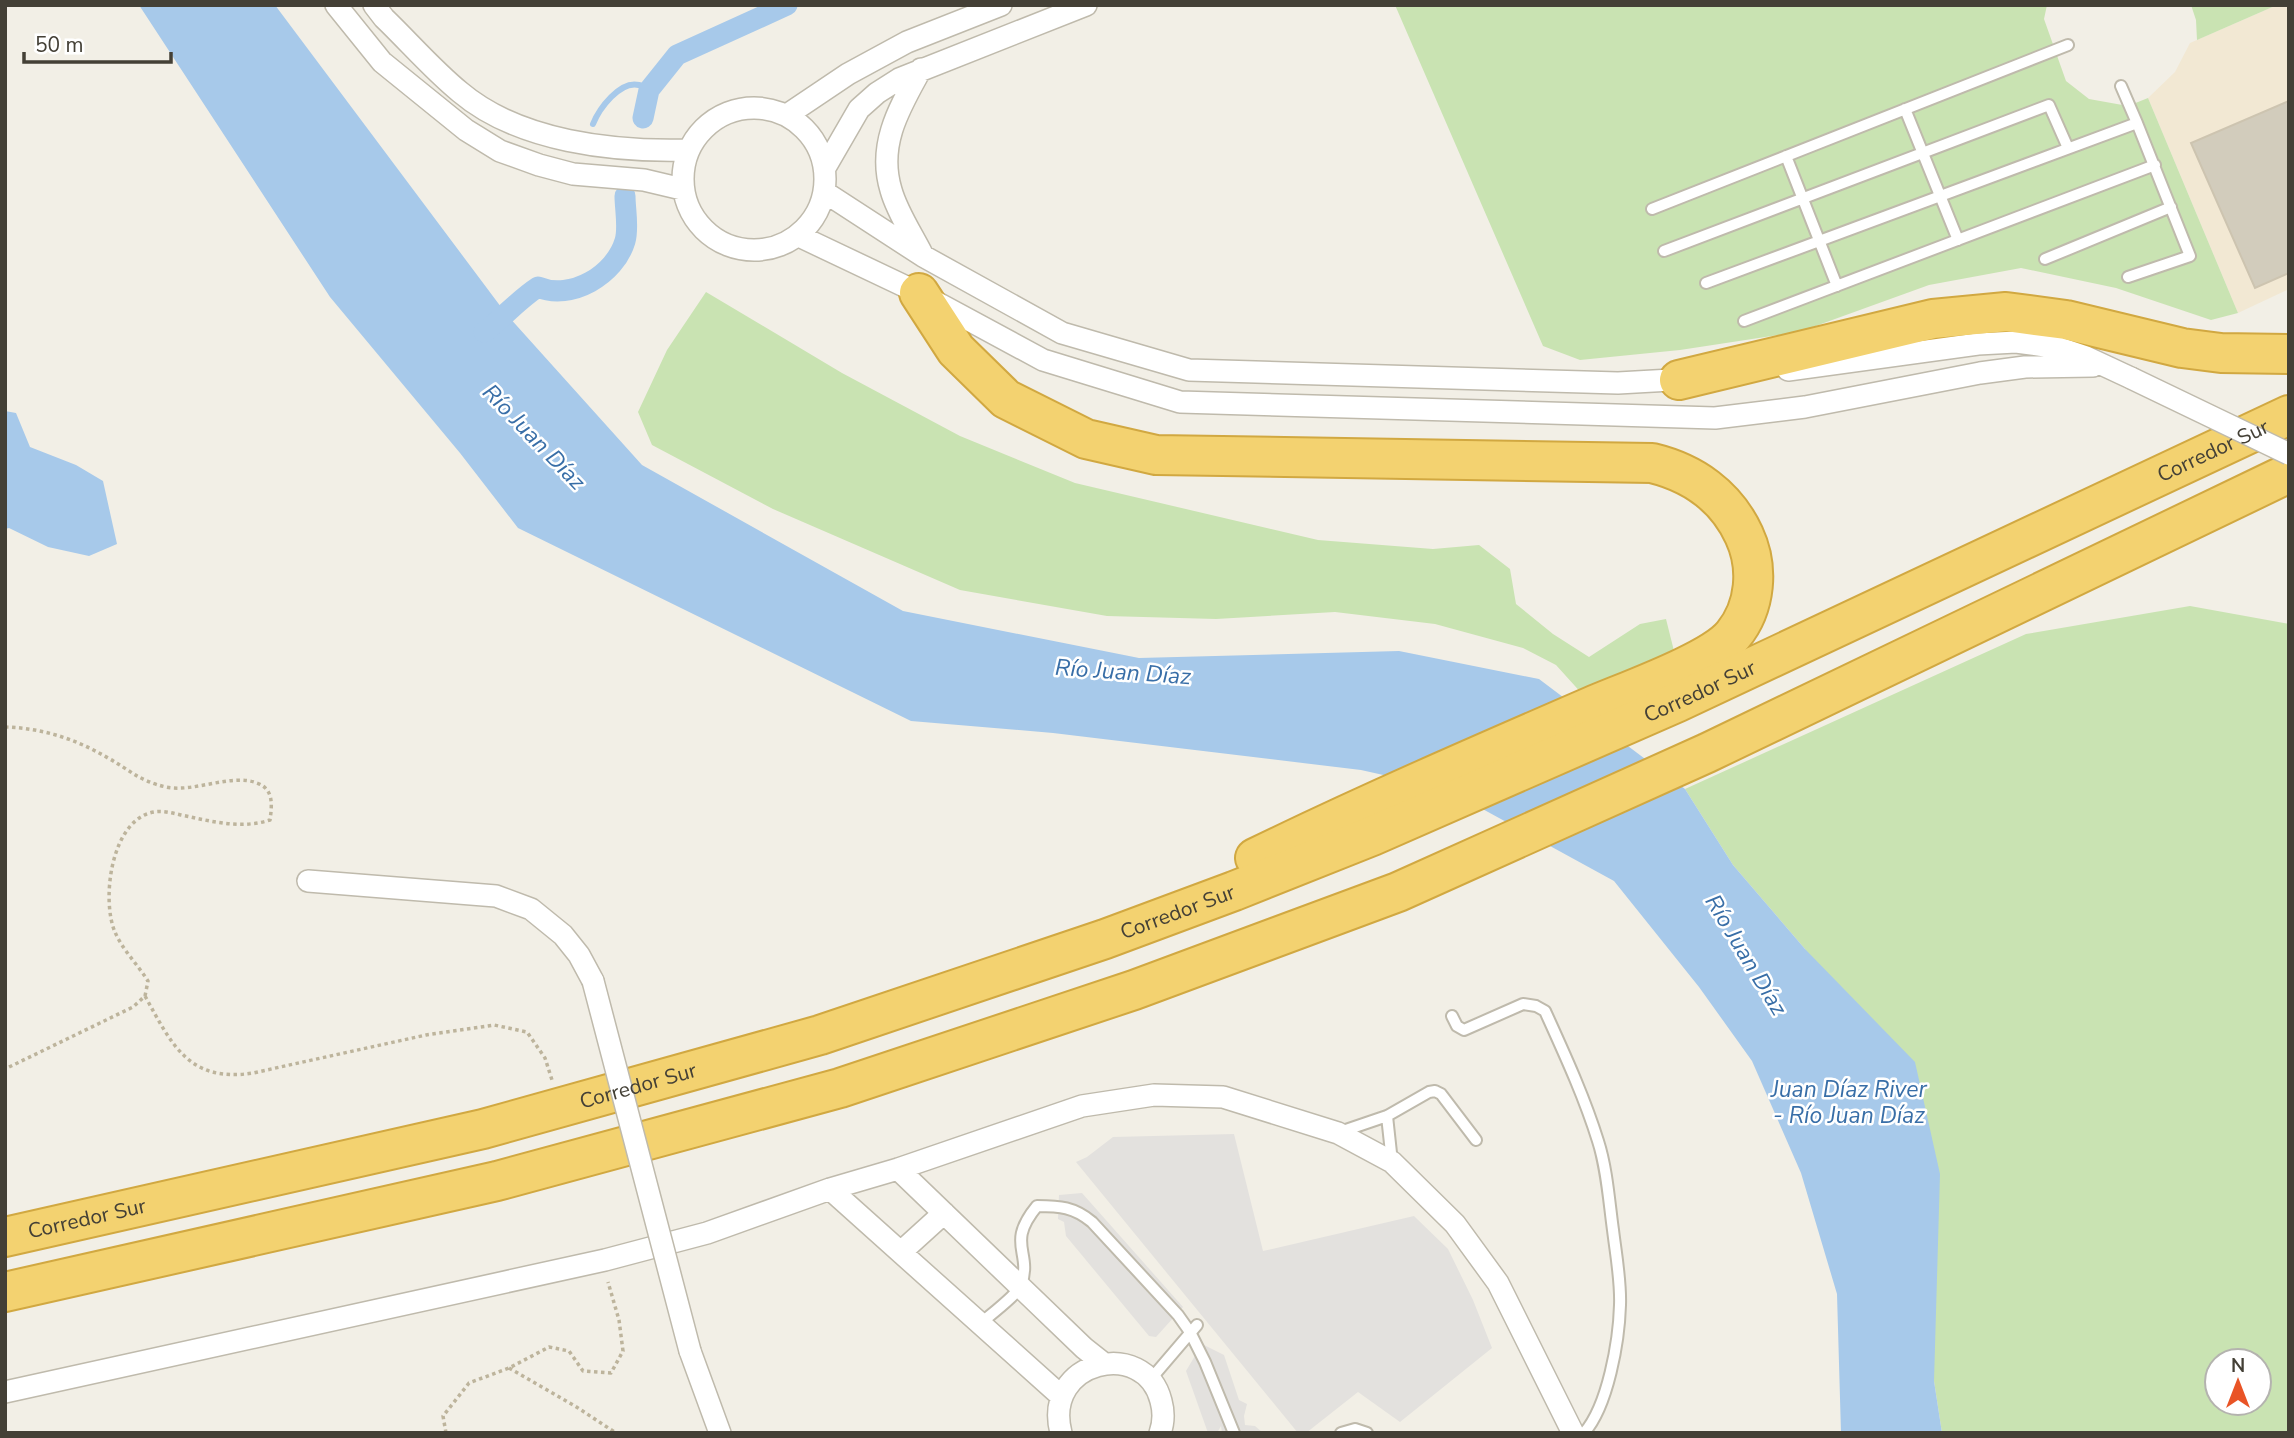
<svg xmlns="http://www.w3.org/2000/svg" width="2294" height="1438" font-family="'Nunito Sans',sans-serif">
	<rect width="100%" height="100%" fill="#f2efe6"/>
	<!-- commercial -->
	<path fill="#f2e8d3" d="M2277,5H2289V289L2238,313L2148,98L2175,72L2190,43Z"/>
	<!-- green -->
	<path fill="#c9e3b2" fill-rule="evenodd" d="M1395,5H2047L2044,19L2066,81L2089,99L2128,106L2148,98L2238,313L2211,320L2116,288L2021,268L1929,285L1799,332L1680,350L1580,360L1543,346Z
		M2191,5H2277L2197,40L2196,20Z
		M706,292L842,373L960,436L1075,483L1318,540L1433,549L1479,545L1510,569L1516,604L1553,634L1589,657L1640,624L1666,619L1675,655L1584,696L1556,665L1523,648L1435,624L1335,612L1216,619L1107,616L960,590L773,509L652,445L638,412L667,350Z
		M2190,606L2289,624V1433H1942L1934,1381L1805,949L1733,865L1685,789L2026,634ZM2217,1361H2259V1403H2217Z"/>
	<!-- parking -->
	<path fill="#e3e1de" d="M1234,1134L1263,1251L1414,1216L1448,1249L1473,1300L1492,1348L1400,1422L1358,1392L1306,1433H1298L1076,1162L1087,1157L1113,1137Z
		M1082,1193L1183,1307L1156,1337L1149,1336L1066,1236L1064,1222L1058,1219L1059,1195Z
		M1202,1344L1224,1355L1239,1400L1247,1404L1244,1416L1245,1425L1255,1426L1263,1433H1222L1221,1426L1217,1433H1208L1186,1371Z"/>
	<!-- water -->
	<path fill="#a7c9ea" d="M139,5H275L507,315L642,465L903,611L1139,658L1399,651L1539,679L1685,789L1733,865L1805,949L1915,1062L1940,1174L1934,1381L1942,1433H1841L1837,1294L1801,1173L1752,1061L1699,987L1614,881L1446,789L1361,770L1053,733L911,721L518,528L460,453L330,297Z
		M5,411L16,413L30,447L76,465L103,481L117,544L89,556L48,547L9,528L5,529Z"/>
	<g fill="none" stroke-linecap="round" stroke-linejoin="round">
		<!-- stream -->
		<path stroke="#a7c9ea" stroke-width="6" d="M593,124C599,109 620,80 639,85C643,86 646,88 649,90"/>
		<!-- canal -->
		<path stroke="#a7c9ea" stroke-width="21" d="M643,118L649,90L677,55L787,5
			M484,332C503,318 518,300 538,287C571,301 615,275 625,241C629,228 625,209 625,196"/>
	</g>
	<!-- building -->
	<path fill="#d2ccbc" stroke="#cdc4b0" stroke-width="2" d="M2289,101V273L2255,288L2191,143Z"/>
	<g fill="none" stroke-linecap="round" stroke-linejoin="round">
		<defs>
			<path id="service" d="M2121,86L2137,123
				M1905,109L1958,240
				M1786,156L1837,286
				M1652,209L2068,45
				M1664,251L2049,105L2068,148
				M2045,259L2171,207
				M1706,283L2137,123L2190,256L2128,277
				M1744,321L2155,165
				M1452,1016L1457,1026L1464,1030L1523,1004L1536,1006L1545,1011C1564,1053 1584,1096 1598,1141C1607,1169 1609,1201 1613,1230C1616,1255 1621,1281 1620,1305C1619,1341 1608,1406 1584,1433
				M1387,1116L1392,1162
				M1340,1132L1387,1116L1429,1092L1435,1091L1441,1094L1476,1140
				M981,1323C990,1315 1017,1295 1021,1285C1033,1251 1005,1245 1037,1206C1060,1206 1074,1207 1092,1222L1178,1315L1190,1332L1205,1362L1234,1433
				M1150,1380L1197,1325
				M1341,1433L1355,1429L1367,1433"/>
			<path id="minor" d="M336,5L382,62L466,130L500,151L539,165L573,174L644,180L682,189
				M374,5L384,18C409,42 433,70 460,92C519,142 614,152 688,150
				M921,69C900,107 877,144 891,190C897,212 912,234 922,254
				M683 179a71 71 0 1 1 142 0a71 71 0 1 1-142 0Z
				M787,115L848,74L907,42L1001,5
				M826,166L859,109L877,93L899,79L1086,5
				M826,193L923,256L1062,333L1189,370L1618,383L1689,379
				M799,236L919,293L1043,360L1180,402L1715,418L1805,407L1980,373L2025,367L2093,366
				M1788,370L1978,344L2016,342L2059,348L2086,357L2131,378
				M308,881L496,896L531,909L563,935L579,955L593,981
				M898,1169L1084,1348L1103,1363
				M830,1189L1061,1396
				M901,1252L944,1213
				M690,1351L720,1433
				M5,1392L605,1260L707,1233L830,1189L898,1169L1082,1106L1154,1095L1223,1097L1338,1133L1392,1162L1455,1224L1498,1283L1573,1433
				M1061,1433C1042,1360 1145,1337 1161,1401C1164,1412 1164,1422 1160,1433"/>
			<g id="motorway">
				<path d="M919,293L956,350L1006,399L1086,439L1156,455L1652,463C1693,473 1726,496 1744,535C1759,567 1756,607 1733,635C1712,661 1627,691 1592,706C1479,755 1366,804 1255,858"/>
				<path d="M1679,380L1933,319L2006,312L2066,320L2182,348L2221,353L2289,354"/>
				<path id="s1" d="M5,1237L483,1129L820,1035L1105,939L1234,891L1372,836L1678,702L2289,415"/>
				<path d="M5,1292L497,1181L840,1088L1134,990L1398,892L1707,753L2289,473"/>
			</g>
		</defs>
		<!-- service casing -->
		<use href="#service" stroke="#bfbaac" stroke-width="14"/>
		<!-- minor casing -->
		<use href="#minor" stroke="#bfbaac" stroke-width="24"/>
		<!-- motorway casing -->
		<use href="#motorway" stroke="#d1a841" stroke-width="42"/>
		<!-- path -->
		<path stroke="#bdb49c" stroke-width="3.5" stroke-dasharray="3.5 3.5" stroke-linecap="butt" d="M5,727C42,728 76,739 108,758C130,770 139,781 166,787C194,793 231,773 257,783C274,789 272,805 270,820C242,829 214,822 186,816C175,814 164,810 154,812C111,819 101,900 115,932C122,949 138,965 148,981L145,996L133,1007L5,1069
			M145,996C172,1045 189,1083 253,1073L426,1035L494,1025L527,1032L545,1058L552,1080
			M509,1368L575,1406L616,1433
			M446,1433L443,1416L469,1383L509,1368L549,1347L569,1351L583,1371L611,1373L623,1351L619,1320L608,1282"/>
		<!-- service -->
		<use href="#service" stroke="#fff" stroke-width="10"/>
		<!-- minor -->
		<use href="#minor" stroke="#fff" stroke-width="21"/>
		<!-- motorway -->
		<use href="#motorway" stroke="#f3d270" stroke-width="38"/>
		<defs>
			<path id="minor-bridge" d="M2131,378L2289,454
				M593,981L690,1351"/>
		</defs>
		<!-- minor-bridge casing -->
		<use href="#minor-bridge" stroke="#bfbaac" stroke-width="24" stroke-linecap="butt"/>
		<!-- minor-bridge -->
		<use href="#minor-bridge" stroke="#fff" stroke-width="21"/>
	</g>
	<g text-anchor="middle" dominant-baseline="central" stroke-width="5" stroke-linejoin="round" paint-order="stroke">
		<!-- street labels -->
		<g font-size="21" fill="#444036" stroke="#fff">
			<text stroke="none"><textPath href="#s1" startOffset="2352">Corredor Sur</textPath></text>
			<text stroke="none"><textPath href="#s1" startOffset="1785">Corredor Sur</textPath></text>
			<text stroke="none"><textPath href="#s1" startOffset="1218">Corredor Sur</textPath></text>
			<text stroke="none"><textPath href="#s1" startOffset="651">Corredor Sur</textPath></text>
			<text stroke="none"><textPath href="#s1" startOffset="84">Corredor Sur</textPath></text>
		</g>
		<!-- water labels -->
		<g font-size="23" font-style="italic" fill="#386ea7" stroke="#fff">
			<text transform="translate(534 437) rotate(46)">Río Juan Díaz</text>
			<text transform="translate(1123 672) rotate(4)">Río Juan Díaz</text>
			<text transform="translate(1746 955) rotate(59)">Río Juan Díaz</text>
			<text x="1849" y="1089">Juan Díaz River<tspan x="1849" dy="26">- Río Juan Díaz</tspan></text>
		</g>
	</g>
	<!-- border -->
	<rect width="2294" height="1438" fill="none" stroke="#444036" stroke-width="14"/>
	<!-- north arrow -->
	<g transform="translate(2238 1382)"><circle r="33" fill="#ffffff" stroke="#b4b3af" stroke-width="2"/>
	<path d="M0-5L12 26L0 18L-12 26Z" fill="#e95426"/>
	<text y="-10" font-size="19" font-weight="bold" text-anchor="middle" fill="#444036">N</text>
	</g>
	<!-- scale -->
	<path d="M24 52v10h147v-10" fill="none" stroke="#444036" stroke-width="3.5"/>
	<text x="35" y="52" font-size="21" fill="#444036" stroke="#ffffff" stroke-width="5" paint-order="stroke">50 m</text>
</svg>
